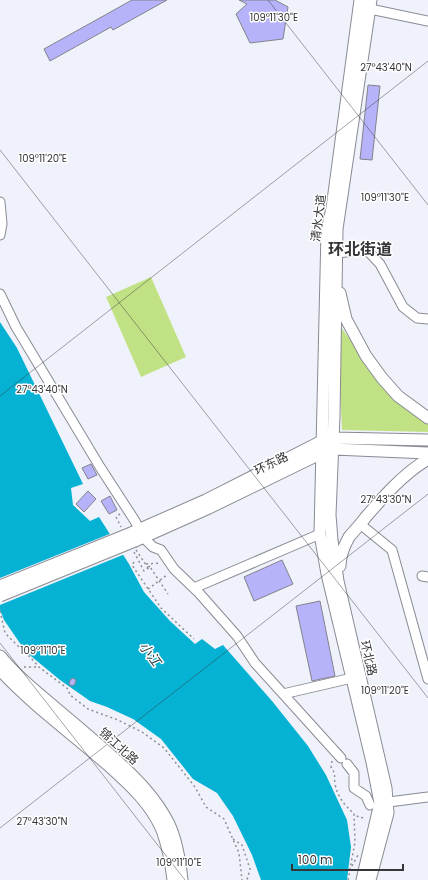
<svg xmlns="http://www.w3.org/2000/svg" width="428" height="880" font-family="Poppins,'Noto Sans SC',sans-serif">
	<rect width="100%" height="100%" fill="#f0f2fb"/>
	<!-- green -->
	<path fill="#c1e284" d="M151,277L186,357L141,377L106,297Z
		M337,322L376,374L428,423V432L342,430Z"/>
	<!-- water -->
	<path fill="#05b2d4" d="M0,322L17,348L83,484L71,488L73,505L90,521L99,517L129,564L144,592L170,621L195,644L202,639L215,649L223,645L272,701L308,746L326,775L347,820L351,847L347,880H261L252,855L233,816L217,793L193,779L161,739L133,719L107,707L90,701L60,680L26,652L4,620L0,610Z"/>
	<!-- pier -->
	<path fill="#f0f2fb" d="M112,533L125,554L0,605V578Z"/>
	<!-- building -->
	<path fill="#b7b3fa" stroke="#82828b" d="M132,0H167L113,30L111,27L50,61L44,49Z
		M239,0H275L288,7L283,39L250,43L236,14L247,4Z
		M368,85L380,86L372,160L360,159Z
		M91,464L97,475L88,479L82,468Z
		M88,491L96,499L84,512L76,504Z
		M110,496L117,510L109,514L101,501Z
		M282,560L293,584L254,601L244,577Z
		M320,601L335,676L312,681L296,606Z
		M73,678L76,680L75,684L72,686L69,684L70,680Z"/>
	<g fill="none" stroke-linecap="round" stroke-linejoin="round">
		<defs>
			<path id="minor" d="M370,9L428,21
				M0,202L2,224L0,235
				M336,253L367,250L380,264L403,307L417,318L428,319
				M0,294L16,327L100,467L135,521L143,537L153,547L161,550L174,569L199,593L237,636L255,663L341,758
				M360,524L392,550L428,679
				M422,576L428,577
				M194,588L320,534
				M283,694L352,678
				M347,764L354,773V788L366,796L370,805
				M381,803L428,797"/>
			<path id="major" d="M360,0L332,208L327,231L320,534L327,574L372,762L380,803L362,880
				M340,293L346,319L366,356L382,378L398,396L428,418
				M131,533L206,500L322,441L333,438L428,440
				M135,541L209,508L322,453L333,449L428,453
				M340,566C340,556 344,546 349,537C354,531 360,525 365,518C384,496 403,474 428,459
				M0,656C15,674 33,689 51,704C72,722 94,740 115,759C137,779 156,798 169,824C177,841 180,861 182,880
				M0,670C32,705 74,735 110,767C130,785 151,804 162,830C168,846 171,863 173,880
				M370,880L388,813L386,788L338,581L332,540L330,515L334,416L337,229L371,0"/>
		</defs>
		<!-- minor casing -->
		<use href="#minor" stroke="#898b94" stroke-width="11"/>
		<!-- major casing -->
		<use href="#major" stroke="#898b94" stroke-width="13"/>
		<!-- path -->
		<path stroke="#8d8e94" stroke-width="1.5" stroke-dasharray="2 3" stroke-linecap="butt" d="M120,514L116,517L121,527
			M136,550L148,568
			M134,552L144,571L150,567L168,594
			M134,562L132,565L161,608L194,639
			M150,567L146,564L160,563
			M148,589L167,575
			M0,611L5,633L24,652L29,656L39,667L68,689L70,695L88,709L118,720L142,732L164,748L195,787L206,807L224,819L239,853L242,880
			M24,667H39
			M332,761L331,767C336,774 334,776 335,784C338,798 344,804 354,814
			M233,839L242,845L250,869L247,880
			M352,866L358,855
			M348,880L355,842L354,814L360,818L366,817"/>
		<!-- minor -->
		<use href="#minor" stroke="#fff" stroke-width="9"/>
		<!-- major -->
		<use href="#major" stroke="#fff" stroke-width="11"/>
		<defs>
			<path id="major-bridge" d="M0,586L131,533
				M0,596L135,541"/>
		</defs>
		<!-- major-bridge casing -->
		<use href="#major-bridge" stroke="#898b94" stroke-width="13" stroke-linecap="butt"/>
		<!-- major-bridge -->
		<use href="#major-bridge" stroke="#fff" stroke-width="11"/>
	</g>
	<!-- ticks -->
	<path fill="none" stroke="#353639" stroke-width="1" stroke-opacity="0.45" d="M268,0L428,205M0,150L428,698M0,396L428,61M0,643L185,880M0,828L428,494"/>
	<g text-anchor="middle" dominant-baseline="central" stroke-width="3" stroke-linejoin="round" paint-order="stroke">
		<!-- street labels -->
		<g font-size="12" fill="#353639" stroke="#fff">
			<text transform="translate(318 218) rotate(-83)">清水大道</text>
			<text transform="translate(271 463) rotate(-26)">环东路</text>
			<text transform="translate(369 658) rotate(77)">环北路</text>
			<text transform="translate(119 746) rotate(42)">锦江北路</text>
		</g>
		<!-- water labels -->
		<g font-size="13" font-style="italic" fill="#233a40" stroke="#fff">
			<text transform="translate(150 654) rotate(53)">小江</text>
		</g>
		<!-- district labels -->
		<g font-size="16" font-weight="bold" fill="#353639" stroke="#fff">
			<text x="360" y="249">环北街道</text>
		</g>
	</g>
	<g font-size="10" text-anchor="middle" fill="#353639" stroke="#fff" stroke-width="3" stroke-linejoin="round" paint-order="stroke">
		<text x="274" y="21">109°11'30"E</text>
		<text x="386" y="71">27°43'40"N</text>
		<text x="43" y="162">109°11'20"E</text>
		<text x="385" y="201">109°11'30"E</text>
		<text x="42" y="393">27°43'40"N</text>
		<text x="386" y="503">27°43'30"N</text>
		<text x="43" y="654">109°11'10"E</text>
		<text x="385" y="694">109°11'20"E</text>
		<text x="42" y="825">27°43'30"N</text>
		<text x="179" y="866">109°11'10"E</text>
	</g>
	<!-- scale -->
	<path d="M292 864v6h111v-6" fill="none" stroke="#353639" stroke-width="2"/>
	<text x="298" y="864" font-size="12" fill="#353639" stroke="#ffffff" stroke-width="3" paint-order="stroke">100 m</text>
</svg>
